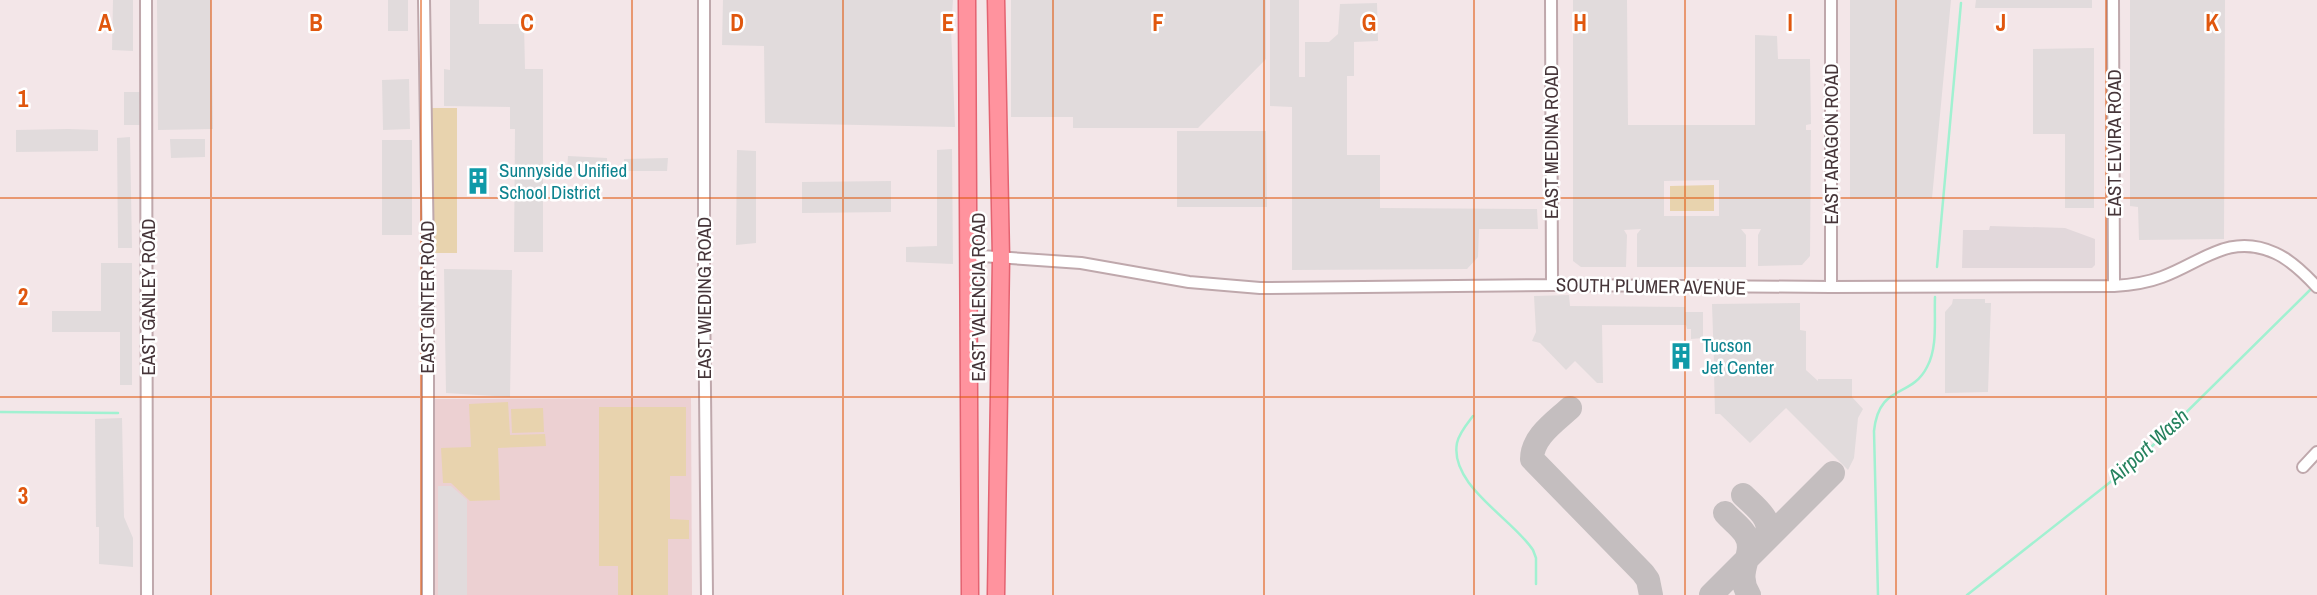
<svg xmlns="http://www.w3.org/2000/svg" width="2317" height="595" font-family="'Archivo Narrow',sans-serif">
	<rect width="100%" height="100%" fill="#f3e6e8"/>
	<!-- industrial -->
	<path fill="#e2d8db" d="M1990,226L2065,228L2095,239V265L2092,268H1962L1963,230H1989Z"/>
	<!-- education -->
	<path fill="#ecd0d2" d="M691,398L692,595H433L434,399Z"/>
	<!-- green -->
	<path fill="#e8d3ae" d="M432,108H457V253H432Z
		M1714,185V211H1670V186Z
		M508,402L510,435L545,434L546,446L498,448L500,500L470,501L451,483H443L441,448L471,447L469,404Z
		M599,407H686V476H670V519L689,520V539H668V595H618V566H599Z
		M543,408L544,432L512,433L511,409Z"/>
	<!-- parking -->
	<path fill="#e1dbdc" fill-rule="evenodd" d="M113,0H133V51L112,50Z
		M157,0H211L213,129L158,130Z
		M388,0H408V31H388Z
		M450,0H479V24H524L525,69H543V252H514L515,129H510V107L444,106V69L450,70Z
		M723,0H953L951,28L955,127L765,123L764,46L722,45Z
		M1011,0H1266V59L1198,128H1073V117H1011Z
		M1270,0H1299V77H1305V42H1329L1338,34L1340,4L1377,3L1378,41L1354,42V76H1347V155H1380V208L1537,209L1538,229H1479L1478,257L1467,269L1292,270V107L1270,106Z
		M1573,0H1627L1628,125H1755V35L1777,36L1778,59H1810L1811,124L1806,125V130H1811L1810,256L1802,265L1758,266V235L1761,229H1741L1746,235V267H1637V234L1641,229L1624,230L1627,235L1626,267H1581L1573,261ZM1719,180V216H1664V181Z
		M1850,0H1951L1932,198L1850,199Z
		M1976,0H2092V8H1975Z
		M2130,0H2225L2224,239L2139,240L2138,207L2130,206Z
		M2094,48V208H2065V134H2033V49Z
		M409,79L410,129L383,130L382,80Z
		M124,92H142V125H124Z
		M68,129L98,130V151L16,152V130Z
		M1177,131H1266L1267,207H1177Z
		M130,137L132,248H118L117,138Z
		M170,139H205V157L171,158Z
		M382,140H412V235H382Z
		M952,149L953,264L906,262V247L937,246V150Z
		M737,150L756,151V243L736,245Z
		M568,156L607,158V172L567,171Z
		M668,158L667,171H624V159Z
		M891,181V212L802,213V182Z
		M101,263H132V385H120V332H52V311H101Z
		M444,269L512,270L510,397L446,393Z
		M1569,295L1570,306L1685,307V312H1703V338L1691,339V329H1687L1686,325H1602L1603,383H1597L1575,361L1566,370L1540,343L1532,341L1536,332L1534,296Z
		M1953,299H1985V303H1991L1988,392L1945,393V312L1952,304Z
		M1800,303V330L1806,331V370L1818,381V379H1852V397L1863,409L1858,418L1854,458L1848,470L1786,408L1750,443L1720,414H1715L1714,372H1722L1724,369L1723,363H1714L1712,304Z
		M122,418L124,517L133,538V567L99,564V527H96L95,419Z
		M438,486H451L467,500V595H438Z"/>
	<g fill="none" stroke-linecap="round" stroke-linejoin="round">
		<!-- stream -->
		<path stroke="#a1f1d1" stroke-width="2.5" d="M1937,267L1961,3
			M0,412L118,413
			M1473,416C1467,424 1459,433 1457,443C1449,485 1513,519 1533,550L1536,558V584
			M1878,595L1874,431C1879,383 1911,399 1927,367C1938,347 1934,319 1935,297
			M1967,595L2137,461L2312,288"/>
		<!-- taxiway -->
		<path stroke="#c4bebf" stroke-width="24" d="M1570,408C1555,422 1532,437 1532,459L1643,573L1648,580L1651,595
			M1743,495C1757,509 1776,521 1764,541
			M1725,513C1731,520 1740,526 1745,534C1758,554 1733,570 1749,595
			M1711,595L1833,473"/>
		<defs>
			<path id="street" d="M146,0L147,595
				M424,0L428,255V595
				M704,0V289L707,595
				M1551,0L1552,285
				M1831,0V287
				M2113,0L2114,286
				M967,255L1081,263L1189,282L1260,288L1552,285L1831,287L2114,286C2131,285 2146,283 2162,277C2201,263 2229,232 2275,253C2291,260 2305,274 2317,287
				M2303,467L2317,452"/>
			<path id="primary" d="M967,0L970,595
				M996,595L1001,258L996,0"/>
		</defs>
		<!-- street casing -->
		<use href="#street" stroke="#bfa8ac" stroke-width="14"/>
		<!-- primary casing -->
		<use href="#primary" stroke="#e46371" stroke-width="19"/>
		<!-- street -->
		<use href="#street" stroke="#fff" stroke-width="10"/>
		<!-- primary -->
		<use href="#primary" stroke="#ff939e" stroke-width="16"/>
	</g>
	<!-- grid -->
	<path fill="none" stroke="#e0570e" stroke-width="2" stroke-opacity="0.55" d="M211,0V595M421,0V595M632,0V595M843,0V595M1053,0V595M1264,0V595M1474,0V595M1685,0V595M1896,0V595M2106,0V595M0,198H2317M0,397H2317"/>
	<!-- icons -->
	<defs>
		<symbol id="building-bare" viewBox="-9 -9 18 18"><path d="M-4-6H4V6H1V3H-1V6H-4ZM-2.5-4.3h1.7v1.8h-1.7ZM.8-4.3h1.7v1.8H.8ZM-2.5-1h1.7V.8h-1.7ZM.8-1h1.7V.8H.8Z" fill="#0f9aa8" stroke="#fff" stroke-width="2.5" paint-order="stroke"/></symbol>
	</defs>
	<g fill-rule="evenodd">
		<use href="#building-bare" x="459" y="162" width="38" height="38"/>
		<use href="#building-bare" x="1662" y="337" width="38" height="38"/>
	</g>
	<g text-anchor="middle" dominant-baseline="central" stroke-width="5" stroke-linejoin="round" paint-order="stroke">
		<!-- street labels -->
		<g font-size="19" fill="#463539" stroke="#fff">
			<text transform="translate(1551 142) rotate(-90)">EAST MEDINA ROAD</text>
			<text transform="translate(2114 143) rotate(-90)">EAST ELVIRA ROAD</text>
			<text transform="translate(1831 144) rotate(-90)">EAST ARAGON ROAD</text>
			<text transform="translate(1651 286) rotate(1)">SOUTH PLUMER AVENUE</text>
			<text transform="translate(148 297) rotate(-90)">EAST GANLEY ROAD</text>
			<text transform="translate(427 297) rotate(-90)">EAST GINTER ROAD</text>
			<text transform="translate(978 297) rotate(-90)">EAST VALENCIA ROAD</text>
			<text transform="translate(704 298) rotate(-90)">EAST WIEDING ROAD</text>
		</g>
		<!-- culture labels -->
		<g font-size="19" fill="#0d838f" stroke="#fff" text-anchor="start">
			<text x="499" y="170">Sunnyside Unified<tspan x="499" dy="22">School District</tspan></text>
			<text x="1702" y="345">Tucson<tspan x="1702" dy="22">Jet Center</tspan></text>
		</g>
		<!-- water labels -->
		<g font-size="21" font-style="italic" fill="#25825e" stroke="#fff">
			<text transform="translate(2148 446) rotate(-42)">Airport Wash</text>
		</g>
	</g>
	<g font-size="23" text-anchor="middle" font-weight="bold" fill="#e0570e" stroke="#fff" stroke-width="5" stroke-linejoin="round" paint-order="stroke">
		<text x="105" y="31">A</text>
		<text x="316" y="31">B</text>
		<text x="527" y="31">C</text>
		<text x="737" y="31">D</text>
		<text x="948" y="31">E</text>
		<text x="1158" y="31">F</text>
		<text x="1369" y="31">G</text>
		<text x="1580" y="31">H</text>
		<text x="1790" y="31">I</text>
		<text x="2001" y="31">J</text>
		<text x="2212" y="31">K</text>
		<text x="23" y="107">1</text>
		<text x="23" y="305">2</text>
		<text x="23" y="504">3</text>
	</g>
</svg>
